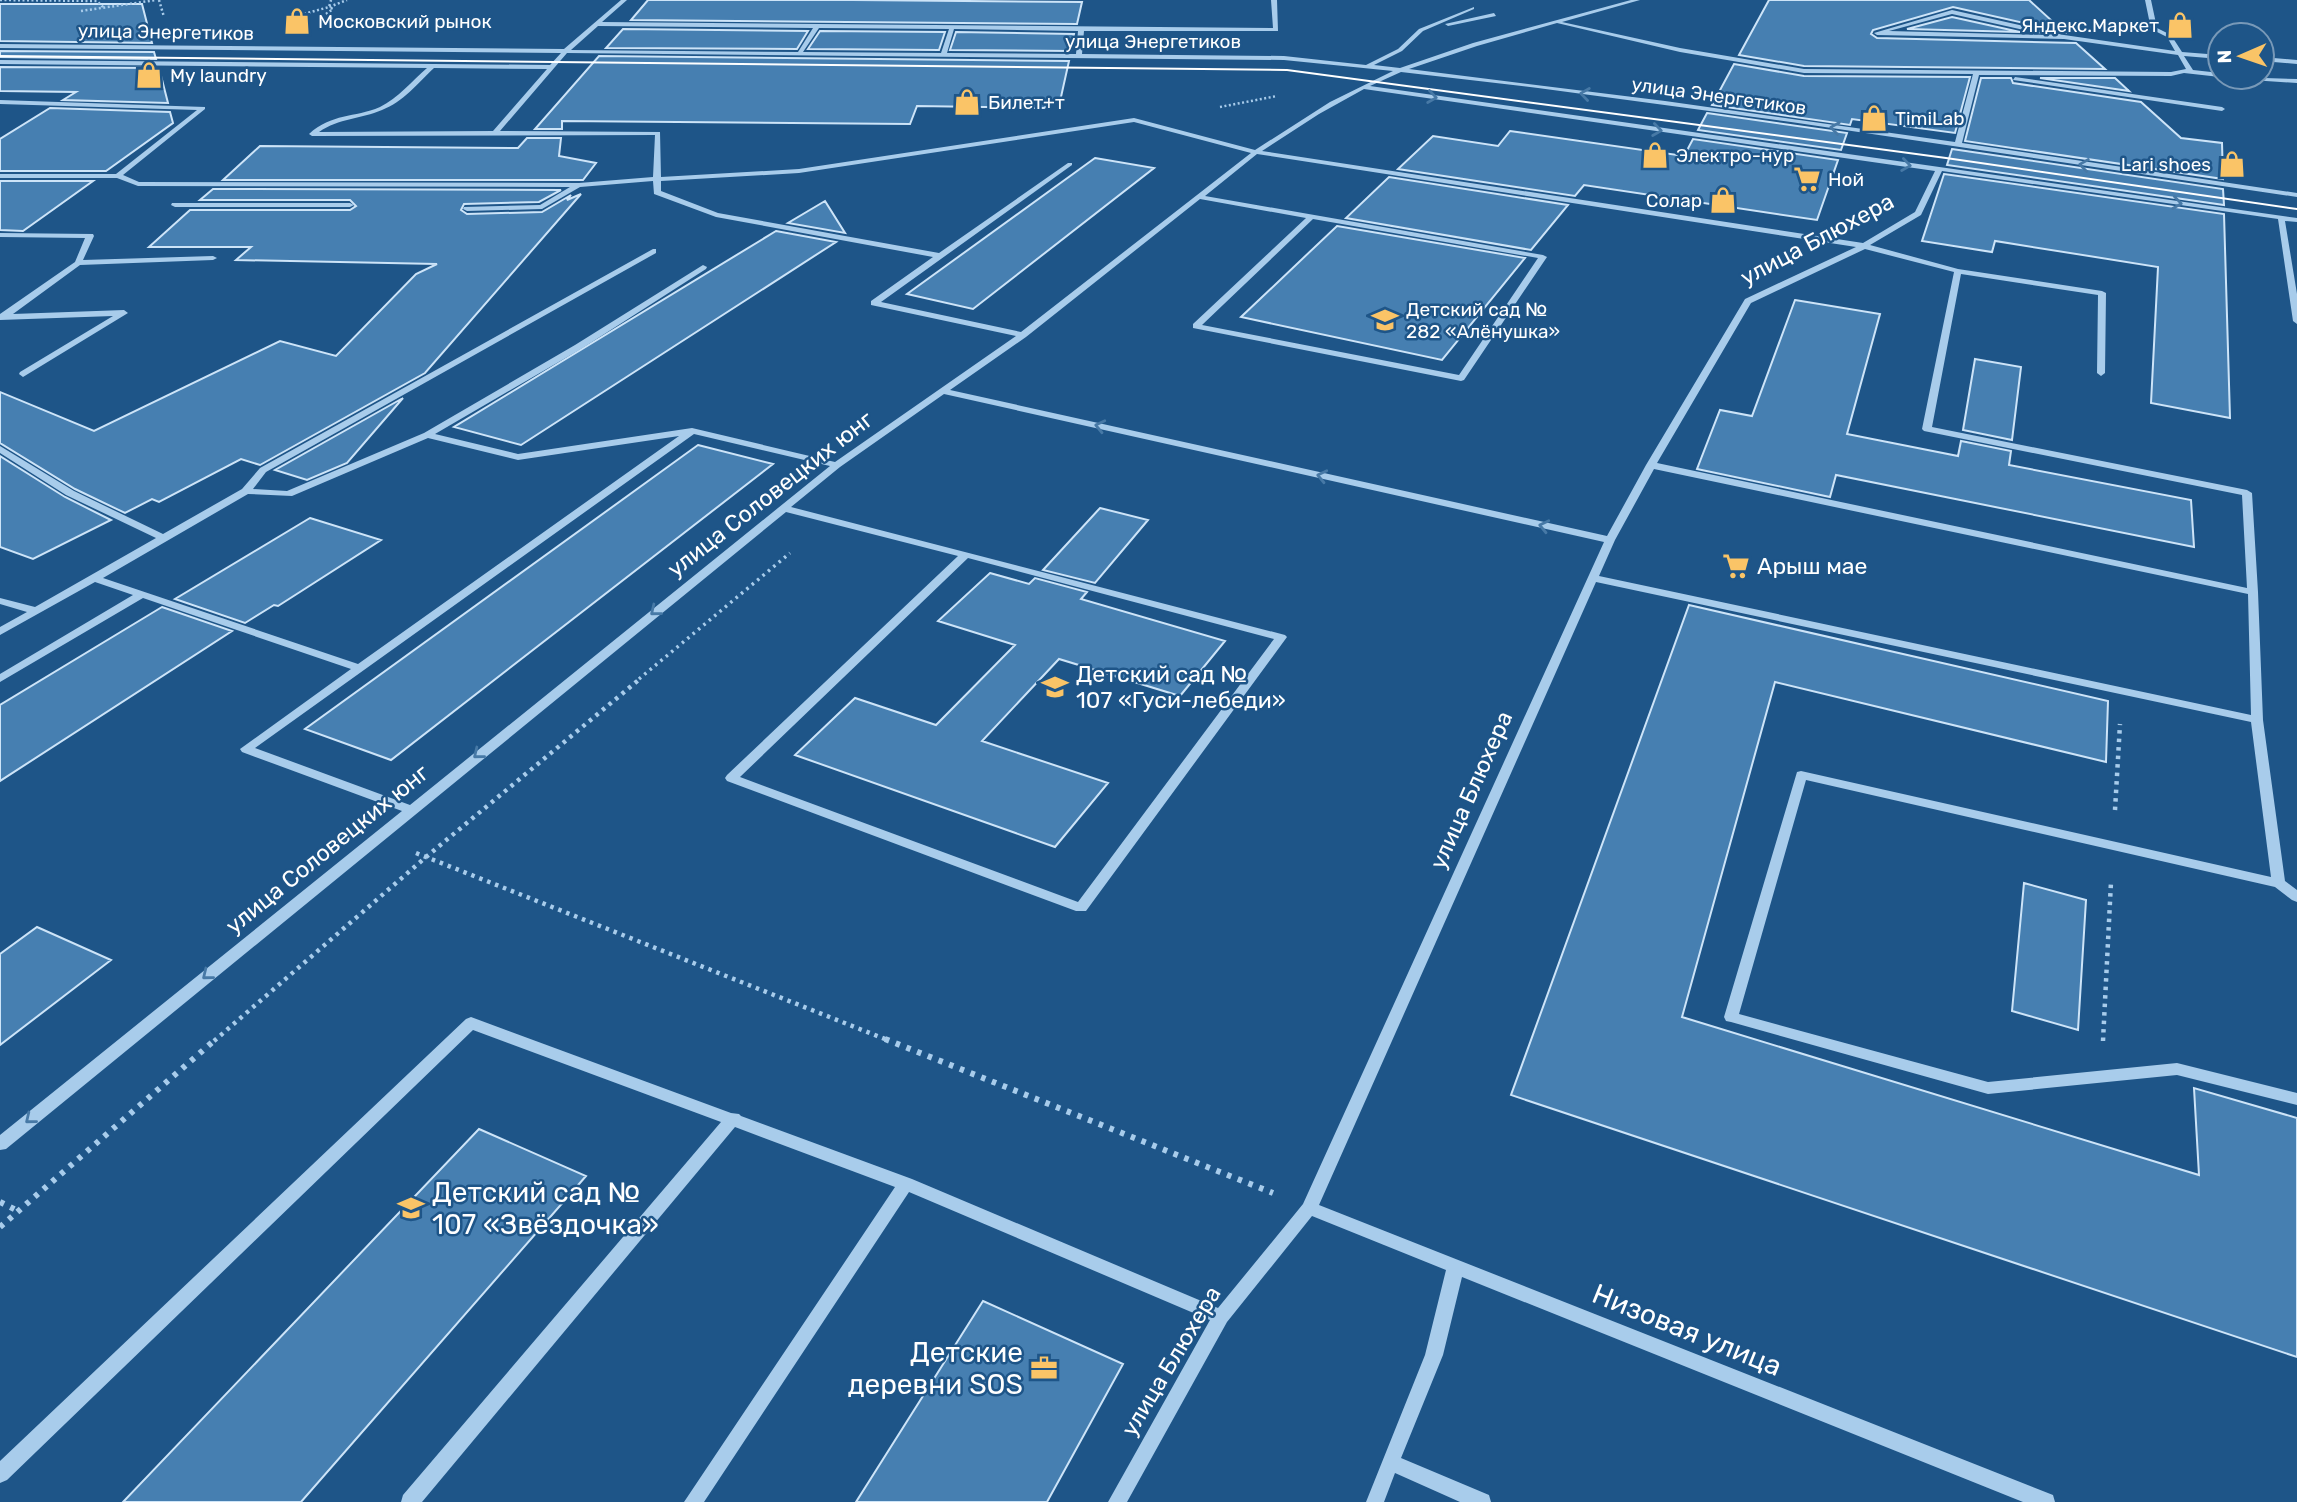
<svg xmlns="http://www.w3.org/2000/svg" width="2297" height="1502" font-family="Rubik,sans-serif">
	<rect width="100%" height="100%" fill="#1e5588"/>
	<!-- building -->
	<path fill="#467fb1" stroke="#cde4f8" stroke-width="2" d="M648,0H853L1082,2L1077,24L631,20Z
		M1769,0H2029L2064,32L1953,7L1873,30L1871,34L1877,38L2076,43L2105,69L1804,66L1739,55Z
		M0,4H142L152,43L0,41Z
		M1952,17L2020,32L1907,29Z
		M623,29L808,31L797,49L606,48Z
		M820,31L945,32L939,50L808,49Z
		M956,32L1074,34L1071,51L950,50Z
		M0,51L154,52L156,59L0,57Z
		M599,56L1069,61L1061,97L1044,108L917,106L910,124L562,121V129H535Z
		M1734,64L1804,76L1970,77L1955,133L1852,119L1850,125L1712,105Z
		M0,67L159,68L168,103L63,100L76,92L0,91Z
		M1981,78H2011L2013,83L2141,102L2181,138L2222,143L2223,179L1965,141Z
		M2040,78H2115L2129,91Z
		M50,108L170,112L173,123L106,171H0V139Z
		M1707,113L1847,133L1841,150L1698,130Z
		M1510,131L1684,156L1693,139L1838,160L1817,220L1584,185L1575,196L1398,169L1433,136L1498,146Z
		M527,138H561L559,156L596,163L583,180H223L260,146L518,148Z
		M1952,149L2223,189L2224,205L1947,165Z
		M1095,158L1154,168L973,309L907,294Z
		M1944,174L2224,214L2230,418L2151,403L2158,267L1995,241L1992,252L1922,241Z
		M1389,177L1568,205L1531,250L1346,218Z
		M0,181H93L23,231L0,230Z
		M213,189L561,190L539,202L464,204L461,210L467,214L542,212L571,195L567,200L581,194L425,373L260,465L241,459L159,502L152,499L125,513L75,489L0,443V392L94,431L280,341L336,356L416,274L437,264L236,260L251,247H149L190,210H350L356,206L350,200H200Z
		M825,201L845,233L788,223Z
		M1337,226L1525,258L1442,360L1241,317Z
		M776,231L836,242L521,445L454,427Z
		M1795,300L1880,314L1847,434L1958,456L1961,441L2011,451L2009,465L2191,500L2194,547L1836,475L1830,497L1697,469L1720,410L1752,416Z
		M1975,359L2021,367L2012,440L1963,430Z
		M403,398L347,463L307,480L275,470Z
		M698,445L773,464L391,760L305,729Z
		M0,456L65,497L111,520L33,559L0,547Z
		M1100,508L1148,520L1095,583L1043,570Z
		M310,518L381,540L278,606L274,605L245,623L175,599Z
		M990,573L1029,584L1035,578L1087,592L1081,599L1225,641L1180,696L1059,659L982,741L1108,783L1055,847L795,755L855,698L936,725L1015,645L938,621Z
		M1689,605L2108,701L2106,762L1775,682L1682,1017L2199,1175L2194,1088L2297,1118V1357L1511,1095Z
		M162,607L232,631L0,781V705Z
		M2024,883L2086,900L2078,1030L2012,1011Z
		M37,927L111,960L0,1045V954Z
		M479,1129L586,1176L301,1502H123Z
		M983,1301L1123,1364L1047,1502H856Z"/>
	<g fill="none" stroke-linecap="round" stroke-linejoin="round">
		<!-- path-far3 -->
		<path stroke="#a8cceb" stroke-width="2.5" stroke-dasharray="2 2.5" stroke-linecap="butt" d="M0,0L97,1L104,8
			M159,0L164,17
			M81,11L156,0
			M304,14L329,7L331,0
			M326,14L333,9L329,7L347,0
			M1220,107L1277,96"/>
		<!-- path-far2 -->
		<path stroke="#a8cceb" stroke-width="3.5" stroke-dasharray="2.5 4.5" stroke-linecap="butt" d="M639,679L790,553"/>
		<!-- path-far1 -->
		<path stroke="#a8cceb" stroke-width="4.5" stroke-dasharray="3.5 5" stroke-linecap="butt" d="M2115,810L2120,724
			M416,853L890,1041
			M214,1041L426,857L641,678
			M2103,1041L2111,882"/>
		<!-- path -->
		<path stroke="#a8cceb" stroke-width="6" stroke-dasharray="4.5 7" stroke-linecap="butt" d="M885,1039L1273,1193
			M0,1202L18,1211
			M0,1227L216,1039"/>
		<!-- minor -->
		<path fill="#a8cceb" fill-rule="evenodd" d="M621,0H627L602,22L1273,28L1271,0H1277L1278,31H1084L1082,54L1284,56L1366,65L1398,49L1419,29L1474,7V9L1423,31L1402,51L1374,65L1400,68L1473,43L1631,0H1640L1562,22L1680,48L1804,69L2171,72L2186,69L2178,55L2064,39L1877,35L1874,33L1952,10L2064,35L2175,51L2167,37L2151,29L2145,0H2151L2157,28L2171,35L2182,52L2220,55V59L2184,56L2193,70L2220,73V77L2184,73L2171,76L1979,75L1962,143L2297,193V197L1791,122L1538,88L1401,72L1370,86L2297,218V222L2285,221L2297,294V324L2293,321L2278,219L1942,171L1921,215L1870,245L1958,269L2102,291L2106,293L2105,373L2101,376L2097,373L2098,295L1961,274L1932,427L2247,490L2252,493L2258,592L2263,720L2285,881L2297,890V902L2292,900L2275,887L1806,780L1739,1014L1988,1082L2177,1063L2297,1093V1105L2177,1075L1988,1094L1731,1022L1726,1021L1724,1017L1797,772L1801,771L2271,877L2251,722L1596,582L1319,1205L2053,1495L2055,1502H2023L1462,1277L1443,1355L1401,1458L1489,1495L1491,1502H1460L1395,1473L1384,1502H1366L1425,1355L1446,1270L1312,1216L1227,1322L1127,1502H1108L1210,1320L909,1192L704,1502H684L895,1187L735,1127L422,1502H401L403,1495L721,1122L473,1030L7,1480L0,1483V1461L466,1019L471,1017L731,1113L739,1114L741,1116L912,1179L1218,1308L1303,1204L1604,542L944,394L840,467L791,507L1285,635L1287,637L1086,911H1076L727,781L725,778L727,775L958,556L786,512L6,1149L0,1150V1135L402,811L242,752L240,749L351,669L143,598L0,682V674L133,595L95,582L0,635V627L27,612L0,604V598L35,607L156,538L66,495L0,453V446L74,491L163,534L242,489L260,468L653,249H656V253L266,472L253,489L287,491L424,433L575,345L703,265L707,267L706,269L581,349L435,434L518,454L692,428L835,462L1016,336L871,305V301L933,257L716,217L654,194L653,181L580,187L542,209L467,211L463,209L464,207L540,205L570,187L138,186L117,178H0V174H116L197,110L0,104V100L205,107V109L123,175L139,182L579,183L653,177L655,135L312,136L309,134C332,113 354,118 380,107C398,98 412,81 427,68L0,64V60L550,65L561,53L0,48V44L564,49ZM1952,14L2047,35L1889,31ZM1557,23L1680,52L1804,73L1973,74L1955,142L1665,101L1409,69L1477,46ZM598,26L813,28L798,52L571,50ZM819,28L949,29L941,53L803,52ZM954,29L1078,31L1076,54L947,53ZM567,53L1284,60L1393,71L1330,102L1255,150L1134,118L799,169L661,177L660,132L500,131ZM434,68L547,69L493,131L319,132C339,118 361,119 382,110C403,102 418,83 434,68ZM1364,89L1935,171L1915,212L1863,243L1262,151L1319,114ZM1134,122L1251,153L1021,332L881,302L1072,165V163H1068L939,253L718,213L661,191V181L799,173ZM1257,154L1856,247L1745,299L1646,465L1607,536L950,390L1026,337L1200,199L1306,218L1193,324V328L1461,381L1464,380L1547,257L1543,255L1205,196ZM1313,219L1538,258L1459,375L1202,325ZM1865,249L1954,272L1922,429L1924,431L2242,495L2247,588L1657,463L1751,303ZM694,434L830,466L410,805L255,748ZM679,436L358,664L103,578L248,494L292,496L428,438L518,460ZM1654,469L2248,594L2251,715L1599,576L1615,540ZM968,558L1274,639L1078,902L740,777Z
			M1494,13L1496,16L1448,26L1445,24Z
			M2262,57L2297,60V64L2262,61Z
			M2015,77L2222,107L2225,109L2222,111L2013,80Z
			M2233,77L2297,79V83L2236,79Z
			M172,203H350L354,205L350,207H175L171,205Z
			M0,233L93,234L94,236L83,260L213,256L217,258L213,260L80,265L13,314L124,310L128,313L23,377L19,374L20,372L113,316L0,320V314L75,262L85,238L0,237Z"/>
		<!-- tram -->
		<path stroke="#fff" stroke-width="2" d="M0,56L1287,70L1946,158L2297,209"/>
	</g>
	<!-- one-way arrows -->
	<defs><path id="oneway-chevron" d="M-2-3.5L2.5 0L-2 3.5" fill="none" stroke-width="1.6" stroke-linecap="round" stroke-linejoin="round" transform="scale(1.75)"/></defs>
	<g stroke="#4779a6">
		<use href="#oneway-chevron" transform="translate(1585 94) rotate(-172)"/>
		<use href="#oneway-chevron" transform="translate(1432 97) rotate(8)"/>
		<use href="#oneway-chevron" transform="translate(1835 128) rotate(-172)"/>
		<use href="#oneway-chevron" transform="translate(1657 130) rotate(8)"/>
		<use href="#oneway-chevron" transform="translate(1906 165) rotate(8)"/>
		<use href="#oneway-chevron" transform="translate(2084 165) rotate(-172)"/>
		<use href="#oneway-chevron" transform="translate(2177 203) rotate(8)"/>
		<use href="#oneway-chevron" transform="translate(1100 426) rotate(-167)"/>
		<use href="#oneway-chevron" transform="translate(1322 476) rotate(-167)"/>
		<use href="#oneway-chevron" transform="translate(1544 526) rotate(-167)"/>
		<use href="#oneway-chevron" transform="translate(655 611) rotate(141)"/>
		<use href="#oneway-chevron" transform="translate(478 754) rotate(141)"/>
		<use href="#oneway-chevron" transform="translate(207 975) rotate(141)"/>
		<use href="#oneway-chevron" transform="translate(30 1119) rotate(141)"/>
	</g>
	<!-- icons -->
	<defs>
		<symbol id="shop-bare" viewBox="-9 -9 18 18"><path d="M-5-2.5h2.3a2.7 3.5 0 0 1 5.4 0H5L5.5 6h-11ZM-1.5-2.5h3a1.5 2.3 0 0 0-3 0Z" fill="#fac467" stroke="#1e5588" stroke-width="2.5" paint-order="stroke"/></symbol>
		<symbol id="supermarket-bare" viewBox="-9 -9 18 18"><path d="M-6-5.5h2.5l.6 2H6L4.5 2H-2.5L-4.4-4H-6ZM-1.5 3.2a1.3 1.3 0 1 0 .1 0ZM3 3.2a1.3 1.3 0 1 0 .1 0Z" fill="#fac467" stroke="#1e5588" stroke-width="2.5" paint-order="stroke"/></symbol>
		<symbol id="school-bare" viewBox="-9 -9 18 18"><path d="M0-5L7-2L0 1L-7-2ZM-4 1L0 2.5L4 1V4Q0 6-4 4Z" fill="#fac467" stroke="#1e5588" stroke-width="2.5" paint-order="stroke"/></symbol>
		<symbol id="office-bare" viewBox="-9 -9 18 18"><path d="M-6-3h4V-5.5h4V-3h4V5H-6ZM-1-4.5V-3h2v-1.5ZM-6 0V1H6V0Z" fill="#fac467" stroke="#1e5588" stroke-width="2.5" paint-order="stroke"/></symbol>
	</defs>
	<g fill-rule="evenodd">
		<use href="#shop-bare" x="278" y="2" width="38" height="38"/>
		<use href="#shop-bare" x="2161" y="6" width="38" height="38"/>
		<use href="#shop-bare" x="130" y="56" width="38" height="38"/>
		<use href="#shop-bare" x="948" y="83" width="38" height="38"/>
		<use href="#shop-bare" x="1855" y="99" width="38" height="38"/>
		<use href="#shop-bare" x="1636" y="136" width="38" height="38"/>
		<use href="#shop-bare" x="2213" y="145" width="38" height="38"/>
		<use href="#supermarket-bare" x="1788" y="160" width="38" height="38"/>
		<use href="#shop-bare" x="1704" y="181" width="38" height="38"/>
		<use href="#school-bare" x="1366" y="301" width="38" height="38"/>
		<use href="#supermarket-bare" x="1717" y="547" width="38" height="38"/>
		<use href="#school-bare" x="1036" y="668" width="38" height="38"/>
		<use href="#school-bare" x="392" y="1189" width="38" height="38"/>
		<use href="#office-bare" x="1025" y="1349" width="38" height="38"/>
	</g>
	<g text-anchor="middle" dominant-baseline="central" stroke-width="5" stroke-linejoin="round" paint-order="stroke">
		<!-- far-poi labels -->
		<g font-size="19" fill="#fff" stroke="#1e5588" text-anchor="start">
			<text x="318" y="21">Московский рынок</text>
			<text x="2159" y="25" text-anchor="end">Яндекс.Маркет</text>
			<text x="170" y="75">My laundry</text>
			<text x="988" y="102">Билет+т</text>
			<text x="1895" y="118">TimiLab</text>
			<text x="1676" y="155">Электро-нур</text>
			<text x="2211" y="164" text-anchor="end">Lari shoes</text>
			<text x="1828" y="179">Ной</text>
			<text x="1702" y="200" text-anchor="end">Солар</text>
			<text x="1406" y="309">Детский сад №<tspan x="1406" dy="22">282 «Алёнушка»</tspan></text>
		</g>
		<!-- far-street labels -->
		<g font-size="19" fill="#fff" stroke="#1e5588">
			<text transform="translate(166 32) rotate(1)">улица Энергетиков</text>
			<text x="1153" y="41">улица Энергетиков</text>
			<text transform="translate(1719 96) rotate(8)">улица Энергетиков</text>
		</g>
		<!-- street labels -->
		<g font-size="23" fill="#fff" stroke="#1e5588">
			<text transform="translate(1817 239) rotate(-28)">улица Блюхера</text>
			<text transform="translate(770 494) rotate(-38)">улица Соловецких юнг</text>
			<text transform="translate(1471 790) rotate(-66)">улица Блюхера</text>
			<text transform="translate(327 849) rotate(-39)">улица Соловецких юнг</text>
			<text transform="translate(1171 1361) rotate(-59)">улица Блюхера</text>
		</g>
		<!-- poi labels -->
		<g font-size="23" fill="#fff" stroke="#1e5588" text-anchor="start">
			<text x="1757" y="566">Арыш мае</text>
			<text x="1076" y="674">Детский сад №<tspan x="1076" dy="26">107 «Гуси-лебеди»</tspan></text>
		</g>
		<!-- near-poi labels -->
		<g font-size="28" fill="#fff" stroke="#1e5588" text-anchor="start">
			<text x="432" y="1192">Детский сад №<tspan x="432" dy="32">107 «Звёздочка»</tspan></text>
			<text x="1023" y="1352" text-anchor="end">Детские<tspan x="1023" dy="32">деревни SOS</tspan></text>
		</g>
		<!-- near-street labels -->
		<g font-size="28" fill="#fff" stroke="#1e5588">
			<text transform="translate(1687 1330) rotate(22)">Низовая улица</text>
		</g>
	</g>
	<!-- north arrow -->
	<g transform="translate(2241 56) rotate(268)"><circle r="33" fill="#1e5588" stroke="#7899b8" stroke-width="2"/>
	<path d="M0-5L12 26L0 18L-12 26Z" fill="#fac467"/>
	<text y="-10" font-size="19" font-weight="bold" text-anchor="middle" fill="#ffffff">N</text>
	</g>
</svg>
